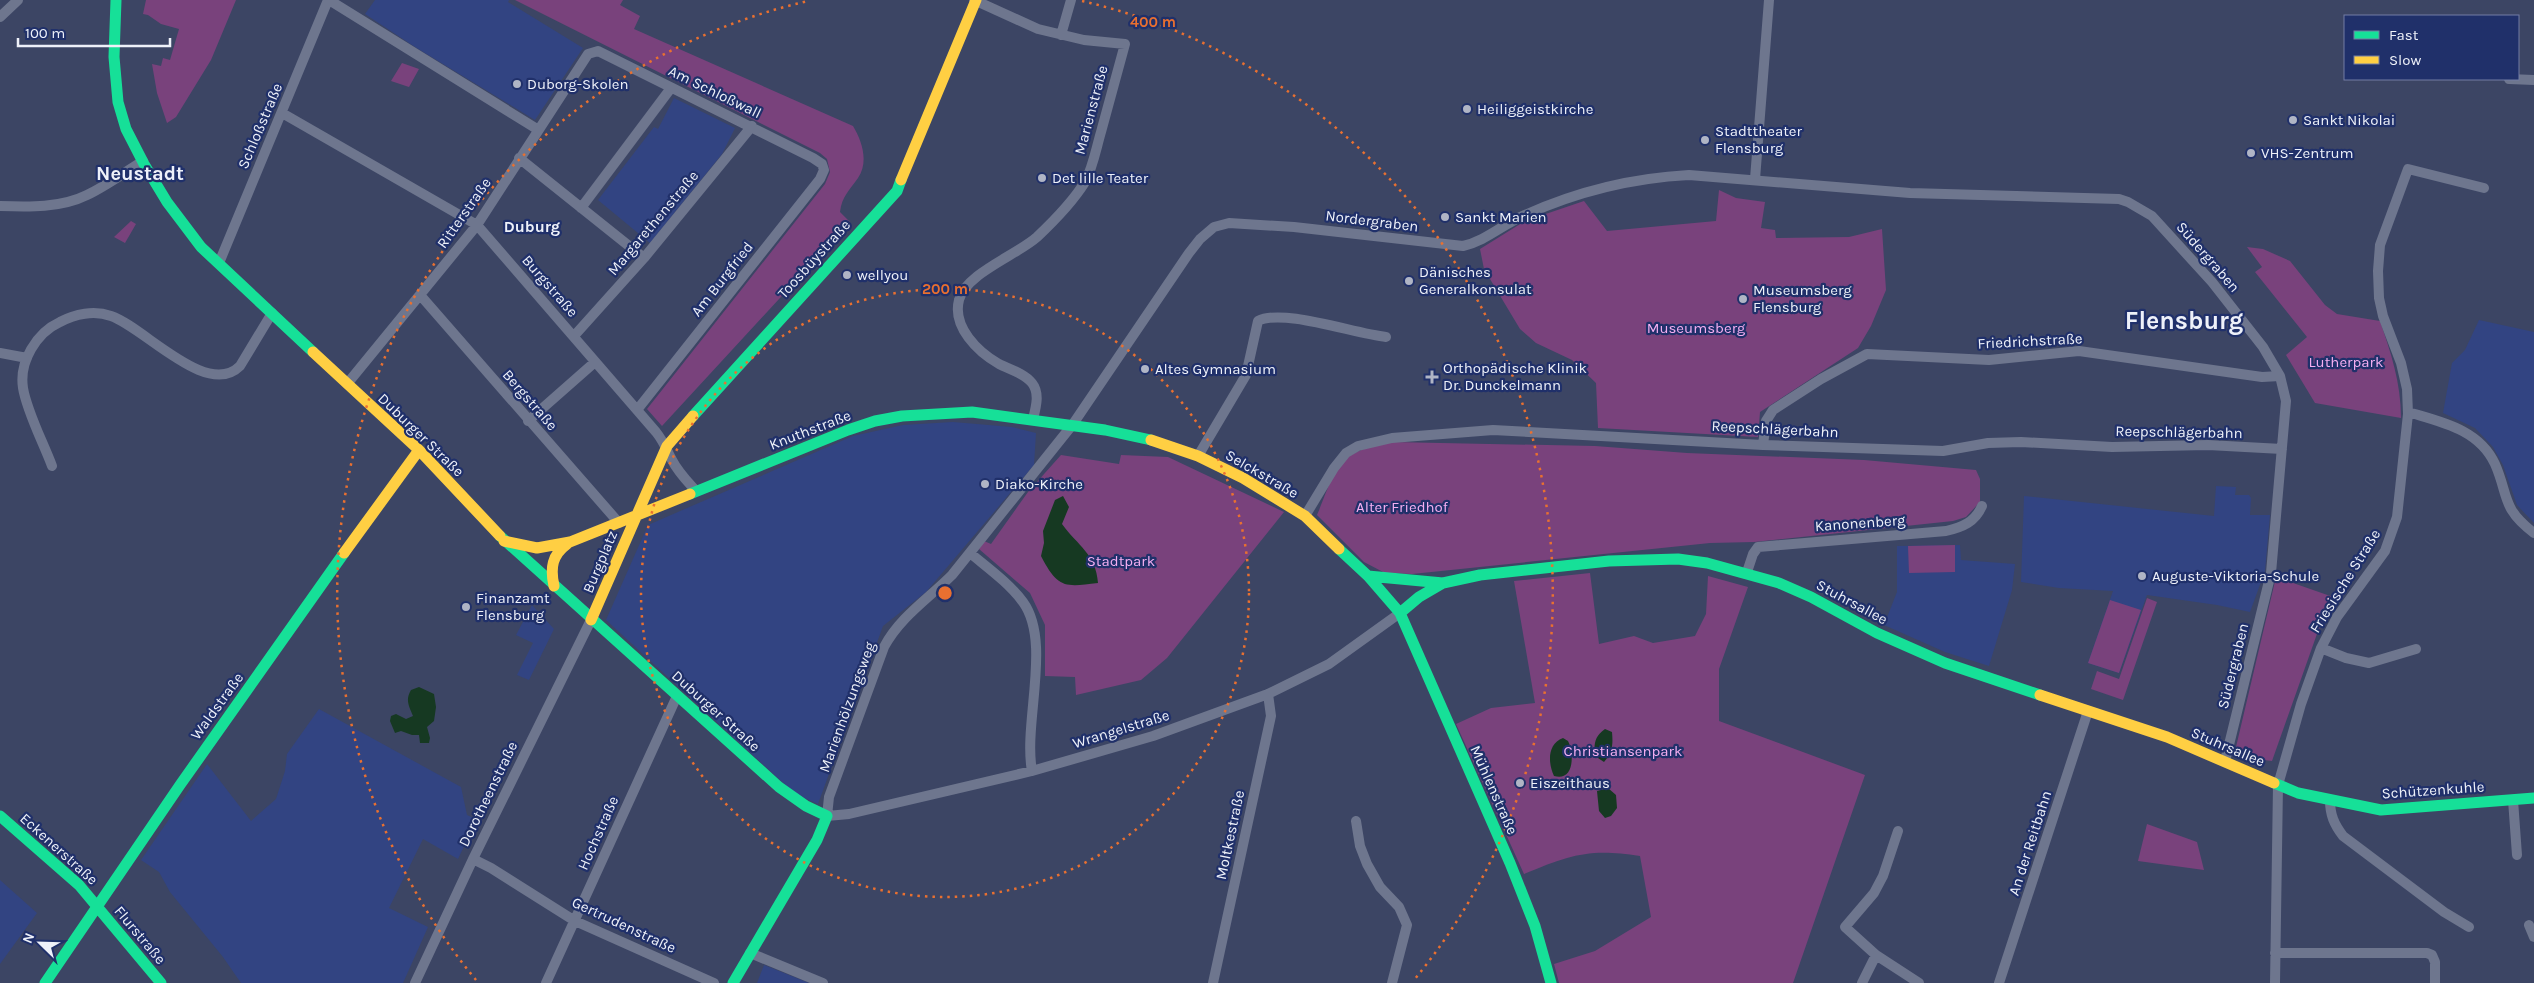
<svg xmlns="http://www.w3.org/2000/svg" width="2534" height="983" font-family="Karla,sans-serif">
	<rect width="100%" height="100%" fill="#3c4564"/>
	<!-- built -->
	<path fill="#324482" d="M375,0H509L508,2L583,48L535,120L415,47L365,14Z
		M674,98L735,128L722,154L650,243L598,200L654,127L658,129Z
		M2479,320L2534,332V523L2517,505L2503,465L2493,447L2475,428L2443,413L2452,363L2465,350Z
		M953,422L1012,427L1036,433L1034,465L926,592L883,626L818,804L795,794L606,620L648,525L853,436L903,425Z
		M2216,486L2236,487L2235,495H2249L2251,498L2250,515H2270L2265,571L2250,612L2217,605L2147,595L2119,673L2088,663L2113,591L2059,588L2021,582L2024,496L2214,516Z
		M1960,545L1961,560L2015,564L2012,590L1989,666L1945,652L1884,625L1897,592V546Z
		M532,605L554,629L529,680L517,675L533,643L516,635Z
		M319,709L461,787L467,815L480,821L470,841L467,840L458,859L423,839L389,908L428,927L403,983H241L223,957L170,892L159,872L141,860L207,764L251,821L276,799L285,771L287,754Z
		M0,880L37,913L0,964Z
		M764,965L809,983H757Z"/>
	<!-- green -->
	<path fill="#79427c" d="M146,0H236L211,60L176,117L167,123L157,93L152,64L161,66L163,58L170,60L179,29L161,24L148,15L143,14Z
		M515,0H623L620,5L640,16L634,29L853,126C862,141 869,162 858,178C849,191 842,196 840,212L850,222L662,426L647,409L825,184L830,172L827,159L820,153Z
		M402,63L419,69L409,87L391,81Z
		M1719,190L1736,198L1765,202L1761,228L1775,230L1776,238L1849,237L1882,229L1886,290L1871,326L1858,348L1760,412L1758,437L1598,428L1596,383L1572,360L1536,343L1520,329L1484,269L1480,249L1525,221L1584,201L1607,231L1716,221Z
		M131,221L136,224L125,243L114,237Z
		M2247,247L2263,249L2290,261L2325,305L2337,314L2380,321C2391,353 2401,383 2401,418L2315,403L2286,355L2307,337L2255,272L2262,267Z
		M1392,442L1595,446L1687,453L1864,460L1976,470L1980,479V502L1966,517L1953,521L1754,542L1710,543L1412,574L1385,573L1364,562L1317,515C1338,466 1334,453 1392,442Z
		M1061,455L1119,464L1121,455L1168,457L1284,512L1167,658L1141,680L1076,695L1075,677L1045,676V625L1030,593L979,549L984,541L991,544L1028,492Z
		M1955,545V572L1909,573L1908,546Z
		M1590,573L1599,644L1634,636L1653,643L1695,636L1706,614L1708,576L1748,587L1719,669V721L1865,775L1793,983H1559L1554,964L1595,951L1651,917L1640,856C1589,848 1570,855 1524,874L1456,724L1491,708L1535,703L1514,581Z
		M2276,577L2336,598L2318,631L2272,761L2255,759L2238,752L2236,747Z
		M2147,598L2157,602L2123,700L2091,689L2097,671L2119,679Z
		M2110,600L2141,610L2119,673L2088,663Z
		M2147,824L2197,842L2204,870L2138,861Z"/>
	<!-- water -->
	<path fill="#163922" d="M1063,496L1069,507L1062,524C1078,546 1096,554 1098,583C1065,587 1058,589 1041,556L1044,543L1043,531L1055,500Z
		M419,687L434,694L436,707L434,721L427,727L430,738L429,743H420L419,735H412L401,731L395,733L390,721L391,716L396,714L406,719L413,716C409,706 405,700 411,690Z
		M1605,729L1612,732C1613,744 1613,752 1604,762L1595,756C1594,744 1594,737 1605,729Z
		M1563,738L1568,741C1574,752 1575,782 1554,776C1548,763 1547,744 1563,738Z
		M1608,788L1616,795L1617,808L1611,816L1605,818L1599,811L1597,791Z"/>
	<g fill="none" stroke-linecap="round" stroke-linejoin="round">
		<!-- street -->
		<path stroke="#6e768e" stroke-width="10" d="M329,0L537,129
			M974,0L1038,29L1084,40L1125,44C1117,73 1109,102 1101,132C1096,149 1093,167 1085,182C1072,203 1055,220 1037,237C1017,255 965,274 959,300C952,327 978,352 999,364C1009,369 1024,373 1032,383C1040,393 1036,407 1033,419
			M0,17L18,0
			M1061,35L1071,0
			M2509,79L2534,80
			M282,113L477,225L656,432C664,442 666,449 672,460C678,472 687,481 696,491
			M519,158L644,258
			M1755,179L1769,0
			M0,206C29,207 61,208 87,195C106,186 125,172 143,161
			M581,208L671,88
			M219,263L328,0
			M421,296L619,523
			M574,336L644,258L752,126
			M0,353L27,358
			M347,384L477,225L588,54L598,51L813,158L822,164L824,170L820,179L637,410
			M2408,412C2441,422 2479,429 2495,464C2509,496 2501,508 2534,533
			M528,421L595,362
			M1763,445L1766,421L1773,410L1821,379L1867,354L1989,360L2079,351L2262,377L2280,376
			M1198,456L1246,375L1258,321C1283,308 1355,334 1386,337
			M52,466C43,442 27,412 23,388C19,362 36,333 60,322C75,314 94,310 111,316C144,327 207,399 240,366L272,313
			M1305,516L1334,468L1346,453L1358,446L1392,438L1493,430L1763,445L1943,451L1988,443L2021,442L2112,447L2208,445L2282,449
			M970,553C988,568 1009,583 1023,602C1052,642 1023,723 1032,771
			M1747,572L1753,554L1758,547L1946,531C1963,527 1975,522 1982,506
			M1400,613L1329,664L1268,694L1153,736L1032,771L849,814L827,816L829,797L884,647C900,617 928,599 952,575L1073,424L1189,253L1200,239L1214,227L1229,223L1294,227L1463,246C1486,241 1503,224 1525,215C1576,192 1633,178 1689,175L1910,193L2119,199L2128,202L2152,216L2212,282L2263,347L2280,376L2286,401L2271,573L2225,761
			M2321,648L2346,658L2369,663L2416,649
			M2330,800C2330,815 2334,824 2343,836L2444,912L2469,927
			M2513,800L2517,855
			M1356,821L1360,846L1367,864L1380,887L1399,907L1407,925L1392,983
			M1898,831L1883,876L1874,893L1845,927L1876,955L1919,983
			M473,859L491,868L575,921L714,983
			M2529,925L2534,937
			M750,953L823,983
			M2275,953H2427L2432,955L2435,962V983
			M415,983L473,859L591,620
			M546,983L677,696
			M1213,983L1271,716L1268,694
			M1862,983L1876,955
			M1999,983L2088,711
			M2275,983L2278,785L2301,704L2321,648L2337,617L2385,551L2397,517L2408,414L2407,389L2401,363L2383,316L2379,298L2378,271L2380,245L2408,169L2484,188"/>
		<!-- fast -->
		<path stroke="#16e098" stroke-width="11" d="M116,0L114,57L118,102L126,129L144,164L167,202L201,247L313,352
			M693,416L897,191L901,180
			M690,494L848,430L875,421L902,416L972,412L1105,430L1151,440
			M500,536L779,787L806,806L827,816L817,840L733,983
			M1339,549L1368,576L1400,613L1510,863L1535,926L1551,983
			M1368,576L1443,583
			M1400,613L1419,597L1443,583L1480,575L1609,561L1678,559L1707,563L1779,583L1811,597L1877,633L1945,663L2040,695
			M2274,783L2298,793L2381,810L2534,798
			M0,816L79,885L161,983
			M45,983L180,785L344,553"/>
		<!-- slow -->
		<path stroke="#ffcf43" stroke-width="11" d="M901,180L976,0
			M313,352L419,450L500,536
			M1151,440L1198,456L1243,478L1305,516L1339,549
			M504,541L537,548L570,542L690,494
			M344,553L419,450
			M554,586C550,568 552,555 567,544
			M591,620L667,446L693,416
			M2040,695L2167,737L2274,783"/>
	</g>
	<!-- distance rings -->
	<g fill="none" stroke="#e97030" stroke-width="2.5" stroke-dasharray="2.5 5">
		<circle cx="945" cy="593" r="304"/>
		<path d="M476 980A608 608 0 0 1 808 1M1082 1A608 608 0 0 1 1414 980"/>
	</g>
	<!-- markers -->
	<g fill="#b0b5c5" stroke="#20306a" stroke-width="2">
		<circle cx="517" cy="84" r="5"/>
		<circle cx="1467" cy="109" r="5"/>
		<circle cx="2293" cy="120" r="5"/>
		<circle cx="1705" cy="140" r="5"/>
		<circle cx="2251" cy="153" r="5"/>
		<circle cx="1042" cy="178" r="5"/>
		<circle cx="1445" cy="217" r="5"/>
		<circle cx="847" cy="275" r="5"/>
		<circle cx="1409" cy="281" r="5"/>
		<circle cx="1743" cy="299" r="5"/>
		<circle cx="1145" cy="369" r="5"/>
		<path d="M1429.5 369.5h5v5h5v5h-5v5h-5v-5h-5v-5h5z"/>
		<circle cx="985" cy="484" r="5"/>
		<circle cx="2142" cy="576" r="5"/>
		<circle cx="466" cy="607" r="5"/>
		<circle cx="1520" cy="783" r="5"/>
	</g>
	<g text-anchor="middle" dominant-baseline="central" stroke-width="4.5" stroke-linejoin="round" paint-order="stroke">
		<!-- poi labels -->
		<g font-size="15" fill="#eef1f9" stroke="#20306a" text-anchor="start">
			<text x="527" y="84">Duborg-Skolen</text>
			<text x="1477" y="109">Heiliggeistkirche</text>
			<text x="2303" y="120">Sankt Nikolai</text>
			<text x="1715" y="131">Stadttheater<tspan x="1715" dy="17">Flensburg</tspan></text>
			<text x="2261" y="153">VHS-Zentrum</text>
			<text x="1052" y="178">Det lille Teater</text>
			<text x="1455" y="217">Sankt Marien</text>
			<text x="1419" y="272">Dänisches<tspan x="1419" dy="17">Generalkonsulat</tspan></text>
			<text x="857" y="275">wellyou</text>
			<text x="1753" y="290">Museumsberg<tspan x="1753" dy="17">Flensburg</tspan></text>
			<text x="1443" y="368">Orthopädische Klinik<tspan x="1443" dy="17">Dr. Dunckelmann</tspan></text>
			<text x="1155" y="369">Altes Gymnasium</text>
			<text x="995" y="484">Diako-Kirche</text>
			<text x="2152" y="576">Auguste-Viktoria-Schule</text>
			<text x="476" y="598">Finanzamt<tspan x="476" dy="17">Flensburg</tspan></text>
			<text x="1530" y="783">Eiszeithaus</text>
		</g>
		<!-- street labels -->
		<g font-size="15" fill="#eef1f9" stroke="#20306a">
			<text transform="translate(715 92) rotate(26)">Am Schloßwall</text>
			<text transform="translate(1091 110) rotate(-75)">Marienstraße</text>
			<text transform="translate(260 126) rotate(-67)">Schloßstraße</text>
			<text transform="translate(464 213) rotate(-55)">Ritterstraße</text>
			<text transform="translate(1372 221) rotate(7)">Nordergraben</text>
			<text transform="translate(653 223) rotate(-50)">Margarethenstraße</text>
			<text transform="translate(2208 257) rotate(49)">Südergraben</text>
			<text transform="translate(814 259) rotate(-48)">Toosbüystraße</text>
			<text transform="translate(722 279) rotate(-52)">Am Burgfried</text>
			<text transform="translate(550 286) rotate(49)">Burgstraße</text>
			<text transform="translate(2030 341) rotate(-3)">Friedrichstraße</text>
			<text transform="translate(530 400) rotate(49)">Bergstraße</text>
			<text transform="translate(1775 429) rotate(3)">Reepschlägerbahn</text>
			<text transform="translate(810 430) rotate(-21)">Knuthstraße</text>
			<text transform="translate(2179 432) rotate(1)">Reepschlägerbahn</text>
			<text transform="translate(421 435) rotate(44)">Duburger Straße</text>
			<text transform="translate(1262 474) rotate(30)">Selckstraße</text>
			<text transform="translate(1860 523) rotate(-4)">Kanonenberg</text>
			<text transform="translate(600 562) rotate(-67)">Burgplatz</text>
			<text transform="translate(2345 581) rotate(-58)">Friesische Straße</text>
			<text transform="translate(1852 602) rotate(28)">Stuhrsallee</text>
			<text transform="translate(2233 666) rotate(-76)">Südergraben</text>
			<text transform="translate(217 706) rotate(-54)">Waldstraße</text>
			<text transform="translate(847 707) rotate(-70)">Marienhölzungsweg</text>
			<text transform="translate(716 711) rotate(42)">Duburger Straße</text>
			<text transform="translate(1121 729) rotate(-17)">Wrangelstraße</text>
			<text transform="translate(2228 747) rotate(23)">Stuhrsallee</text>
			<text transform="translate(1494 790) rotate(66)">Mühlenstraße</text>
			<text transform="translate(2433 790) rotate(-4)">Schützenkuhle</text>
			<text transform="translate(488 794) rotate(-64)">Dorotheenstraße</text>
			<text transform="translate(598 833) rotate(-66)">Hochstraße</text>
			<text transform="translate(1230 835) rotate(-78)">Moltkestraße</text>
			<text transform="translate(2030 843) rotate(-72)">An der Reitbahn</text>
			<text transform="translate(59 849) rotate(42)">Eckenerstraße</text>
			<text transform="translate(624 925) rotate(25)">Gertrudenstraße</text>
			<text transform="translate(140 935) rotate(50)">Flurstraße</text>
		</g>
		<!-- park labels -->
		<g font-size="15" fill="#f6aff2" stroke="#20306a">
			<text x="1696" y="328">Museumsberg</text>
			<text x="2346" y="362">Lutherpark</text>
			<text x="1402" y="507">Alter Friedhof</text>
			<text x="1121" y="561">Stadtpark</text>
			<text x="1623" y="751">Christiansenpark</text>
		</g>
		<!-- neighbourhood labels -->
		<g font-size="16" font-weight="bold" fill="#eef1f9" stroke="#20306a">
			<text x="532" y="226">Duburg</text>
		</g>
		<!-- district labels -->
		<g font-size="20" font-weight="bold" fill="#eef1f9" stroke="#20306a">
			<text x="140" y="173">Neustadt</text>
		</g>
		<!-- town labels -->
		<g font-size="25" font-weight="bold" fill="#eef1f9" stroke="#20306a">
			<text x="2184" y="320">Flensburg</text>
		</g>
	</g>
	<circle cx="945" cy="593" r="8" fill="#e97030" stroke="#20306a" stroke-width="2.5"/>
	<g font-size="15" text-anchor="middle" font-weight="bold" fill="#e97030" stroke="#20306a" stroke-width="4.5" stroke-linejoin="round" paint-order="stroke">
		<text x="1153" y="27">400 m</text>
		<text x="945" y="294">200 m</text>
	</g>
	<!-- legend -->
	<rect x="2344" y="15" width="175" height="65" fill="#20306a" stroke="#727da3"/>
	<rect x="2354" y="31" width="25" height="8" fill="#16e098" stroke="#727da3"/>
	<text x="2389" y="40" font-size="15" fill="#eef1f9">Fast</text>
	<rect x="2354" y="56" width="25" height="8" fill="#ffcf43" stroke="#727da3"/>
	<text x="2389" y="65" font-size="15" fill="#eef1f9">Slow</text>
	<!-- north arrow -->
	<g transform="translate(40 943) rotate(293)" stroke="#20306a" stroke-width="4" paint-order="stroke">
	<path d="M0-4L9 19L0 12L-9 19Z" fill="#eef1f9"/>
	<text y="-8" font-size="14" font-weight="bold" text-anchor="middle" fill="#eef1f9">N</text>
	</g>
	<!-- scale -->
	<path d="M18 38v8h152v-8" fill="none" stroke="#eef1f9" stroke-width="2.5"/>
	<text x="25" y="38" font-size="15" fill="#eef1f9" stroke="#20306a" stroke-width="4" paint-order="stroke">100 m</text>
</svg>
